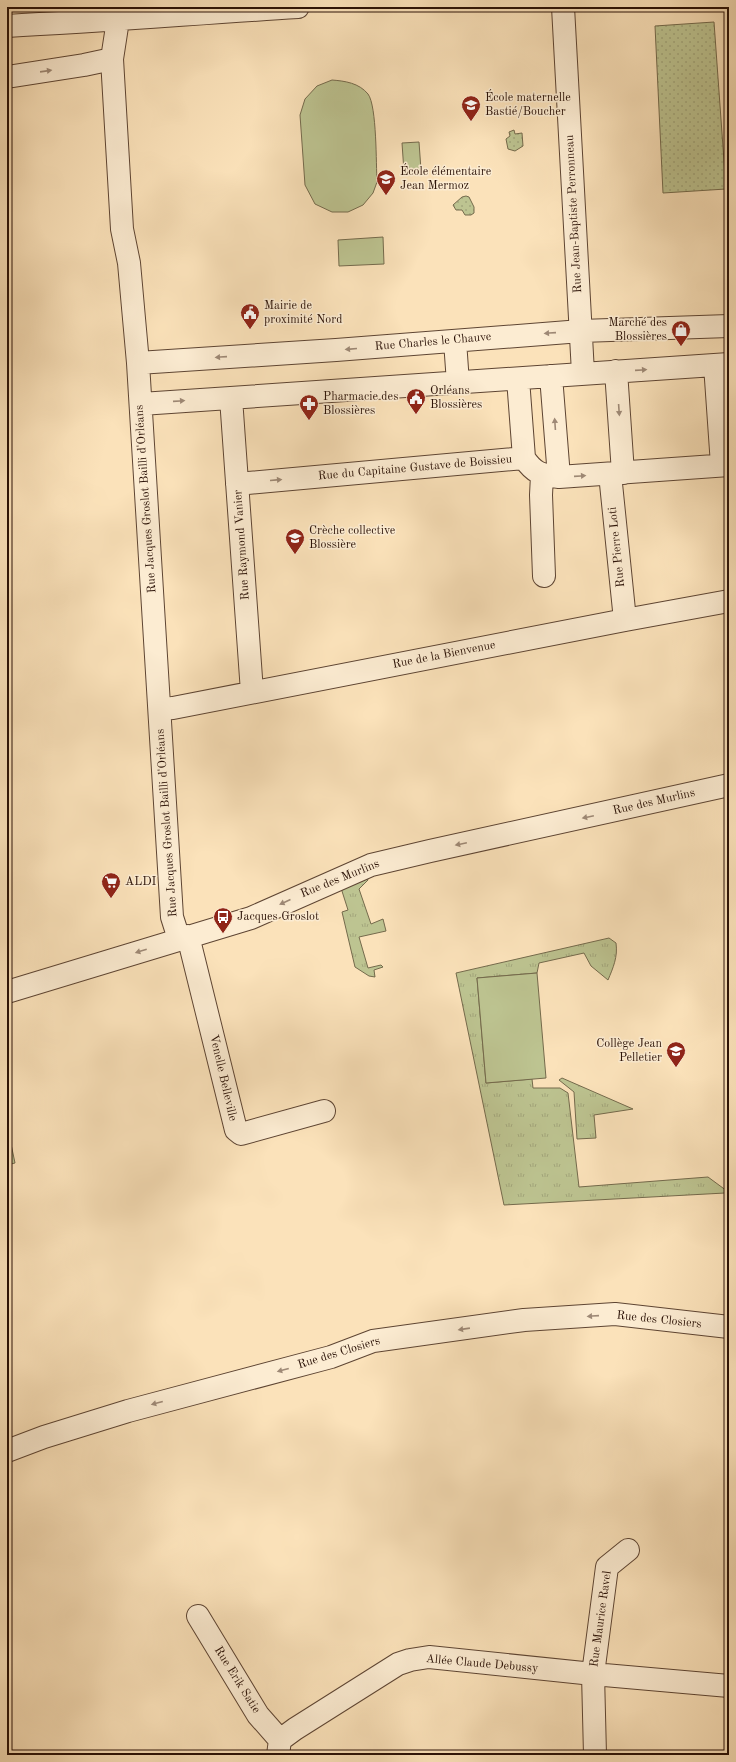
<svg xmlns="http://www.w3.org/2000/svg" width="736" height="1762" font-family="'Old Standard TT',serif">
	<defs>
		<pattern id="grass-tufts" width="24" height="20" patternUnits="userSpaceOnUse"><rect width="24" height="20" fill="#bdc491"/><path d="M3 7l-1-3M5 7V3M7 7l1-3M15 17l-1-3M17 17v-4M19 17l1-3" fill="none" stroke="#a3a77c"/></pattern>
		<pattern id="park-dots" width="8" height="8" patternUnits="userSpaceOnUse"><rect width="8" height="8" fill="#bdc491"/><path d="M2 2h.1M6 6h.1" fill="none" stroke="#a3a77c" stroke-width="1.8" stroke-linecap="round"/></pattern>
	</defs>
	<rect width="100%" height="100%" fill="#fbe2ba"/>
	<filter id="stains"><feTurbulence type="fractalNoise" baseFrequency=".005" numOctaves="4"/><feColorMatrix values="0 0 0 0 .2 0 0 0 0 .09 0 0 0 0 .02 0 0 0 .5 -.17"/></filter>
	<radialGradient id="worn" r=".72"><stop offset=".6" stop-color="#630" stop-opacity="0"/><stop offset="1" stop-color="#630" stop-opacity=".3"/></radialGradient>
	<!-- grass -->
	<path fill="url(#grass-tufts)" stroke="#746a4c" d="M367,878L368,880L359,889L371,924L383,919L386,931L359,937L368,968L381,965L383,967L374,970L375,977L369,976L355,967L342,912L348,910L341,888Z
		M609,938L616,943C618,957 613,968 608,980L591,966L584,953L539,963L537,973L477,978L486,1083L532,1079L533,1088H560L568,1093L579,1187L708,1177L727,1191L725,1193L504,1205L456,973Z
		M562,1078L633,1109L594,1115L596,1138L577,1139L574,1092L559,1080Z
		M7,1125L15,1163L7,1165Z"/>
	<!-- park -->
	<path fill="url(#park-dots)" stroke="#746a4c" d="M714,22L726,189L663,193L655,26Z
		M514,130L515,134L522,133L523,146L515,151L508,149L506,139L510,136L509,132Z
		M466,196L469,197L474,207V213L471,215H465L462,210H456L453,205L462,197Z"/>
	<!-- garden -->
	<path fill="#bdc491" stroke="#746a4c" d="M332,80C345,81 359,83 368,94C377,106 376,165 377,182L373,193L363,205L348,212H332L315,204L305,185L300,115L305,99L317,86Z
		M419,142L421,170L404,172L402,143Z
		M383,237L384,264L339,266L338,240Z
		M537,973L546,1078L486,1083L477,978Z"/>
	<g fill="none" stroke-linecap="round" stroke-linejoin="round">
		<defs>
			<path id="minor" d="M127,7L118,20L112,59L122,229L129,263L138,363L172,917L179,939
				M563,7L583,373
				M7,26C104,21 201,13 298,7
				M7,77L84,65L112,59
				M455,341L458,383
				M138,363L336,350L581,331L729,326
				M715,365L722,465
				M616,371L623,473
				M551,376L559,477
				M518,379L524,458
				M231,398L252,692
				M141,404L729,364
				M610,474L625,620
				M542,475L541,495L544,576
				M237,484L524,458C534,473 541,475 559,477L729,465
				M160,709L173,708L625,620L729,601
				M188,936L236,1130L241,1134L324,1111
				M7,992L251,918L371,865L430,851L729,785
				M7,1451L44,1437L128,1411L331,1357L373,1341L524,1320L615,1314L729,1327
				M628,1550L607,1567L593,1674L729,1686
				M198,1616L258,1715L280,1740
				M278,1755L280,1740L295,1729L398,1664L410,1660L429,1657L593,1674L595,1755"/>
		</defs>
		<!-- minor casing -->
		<use href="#minor" stroke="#5e4533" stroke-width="24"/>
		<!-- minor -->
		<use href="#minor" stroke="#fcecd2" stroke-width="22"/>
	</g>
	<!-- one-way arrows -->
	<defs><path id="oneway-solid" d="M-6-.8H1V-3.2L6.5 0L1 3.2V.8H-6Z"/></defs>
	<g fill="#9e8976">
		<use href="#oneway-solid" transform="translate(46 71) rotate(-8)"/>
		<use href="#oneway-solid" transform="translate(550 333) rotate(176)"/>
		<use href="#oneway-solid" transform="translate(351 349) rotate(175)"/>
		<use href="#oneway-solid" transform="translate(221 357) rotate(176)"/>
		<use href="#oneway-solid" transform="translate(641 370) rotate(-4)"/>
		<use href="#oneway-solid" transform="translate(179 401) rotate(-4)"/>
		<use href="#oneway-solid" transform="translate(619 410) rotate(86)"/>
		<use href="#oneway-solid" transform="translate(555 424) rotate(-94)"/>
		<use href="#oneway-solid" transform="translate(580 476) rotate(-4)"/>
		<use href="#oneway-solid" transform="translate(276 480) rotate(-5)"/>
		<use href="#oneway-solid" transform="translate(588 817) rotate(168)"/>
		<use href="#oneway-solid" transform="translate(461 844) rotate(168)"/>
		<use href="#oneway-solid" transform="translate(285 902) rotate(156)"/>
		<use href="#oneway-solid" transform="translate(141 951) rotate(163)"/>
		<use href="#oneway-solid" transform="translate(593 1316) rotate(176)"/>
		<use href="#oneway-solid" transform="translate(464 1329) rotate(172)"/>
		<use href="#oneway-solid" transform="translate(283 1370) rotate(165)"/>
		<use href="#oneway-solid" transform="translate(157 1403) rotate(165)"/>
	</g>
	<!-- icons -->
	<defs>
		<symbol id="school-pin" viewBox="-11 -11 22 30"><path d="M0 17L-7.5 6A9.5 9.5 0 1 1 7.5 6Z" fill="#8f2418" stroke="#fcecd2"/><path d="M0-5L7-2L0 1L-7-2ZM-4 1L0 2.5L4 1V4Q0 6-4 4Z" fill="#fff"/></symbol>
		<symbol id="civic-pin" viewBox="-11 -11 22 30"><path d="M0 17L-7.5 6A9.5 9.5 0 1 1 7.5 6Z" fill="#8f2418" stroke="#fcecd2"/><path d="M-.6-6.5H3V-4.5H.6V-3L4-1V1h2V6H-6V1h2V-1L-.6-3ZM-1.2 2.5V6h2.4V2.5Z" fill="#fff"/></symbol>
		<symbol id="shop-pin" viewBox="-11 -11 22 30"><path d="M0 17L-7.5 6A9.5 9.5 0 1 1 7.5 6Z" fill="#8f2418" stroke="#fcecd2"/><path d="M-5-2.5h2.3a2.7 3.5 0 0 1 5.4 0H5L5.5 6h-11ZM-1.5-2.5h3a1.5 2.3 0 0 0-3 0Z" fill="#fff"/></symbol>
		<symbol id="pharmacy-pin" viewBox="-11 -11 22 30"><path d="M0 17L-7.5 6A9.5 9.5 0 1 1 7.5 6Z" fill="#8f2418" stroke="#fcecd2"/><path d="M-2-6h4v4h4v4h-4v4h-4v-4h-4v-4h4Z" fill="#fff"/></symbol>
		<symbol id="supermarket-pin" viewBox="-11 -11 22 30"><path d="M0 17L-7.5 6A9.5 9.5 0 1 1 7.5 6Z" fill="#8f2418" stroke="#fcecd2"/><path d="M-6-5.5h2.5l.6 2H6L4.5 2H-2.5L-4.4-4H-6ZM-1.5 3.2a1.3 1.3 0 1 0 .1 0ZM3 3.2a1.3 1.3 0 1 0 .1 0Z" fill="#fff"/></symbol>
		<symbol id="bus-pin" viewBox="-11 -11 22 30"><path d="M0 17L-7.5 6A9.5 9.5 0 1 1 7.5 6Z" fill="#8f2418" stroke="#fcecd2"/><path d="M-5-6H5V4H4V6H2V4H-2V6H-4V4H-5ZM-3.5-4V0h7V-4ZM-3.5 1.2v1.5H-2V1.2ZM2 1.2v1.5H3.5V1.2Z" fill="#fff"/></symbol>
	</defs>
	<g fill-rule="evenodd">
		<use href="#school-pin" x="460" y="94" width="22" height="30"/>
		<use href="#school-pin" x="375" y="168" width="22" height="30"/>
		<use href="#civic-pin" x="239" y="302" width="22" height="30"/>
		<use href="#shop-pin" x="670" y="319" width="22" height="30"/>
		<use href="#civic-pin" x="405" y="387" width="22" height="30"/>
		<use href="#pharmacy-pin" x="298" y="393" width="22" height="30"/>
		<use href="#school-pin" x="284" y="527" width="22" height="30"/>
		<use href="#supermarket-pin" x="100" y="871" width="22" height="30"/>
		<use href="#bus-pin" x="212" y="906" width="22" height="30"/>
		<use href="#school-pin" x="665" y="1040" width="22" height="30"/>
	</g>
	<g text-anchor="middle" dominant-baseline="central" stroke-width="3" stroke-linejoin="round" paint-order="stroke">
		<!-- poi labels -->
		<g font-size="12" fill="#2a1106" stroke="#fcecd2" text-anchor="start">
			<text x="485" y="98">École maternelle<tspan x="485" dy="14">Bastié/Boucher</tspan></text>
			<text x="400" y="172">École élémentaire<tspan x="400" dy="14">Jean Mermoz</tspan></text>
			<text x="264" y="306">Mairie de<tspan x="264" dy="14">proximité Nord</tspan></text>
			<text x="667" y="323" text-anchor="end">Marché des<tspan x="667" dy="14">Blossières</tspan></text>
			<text x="430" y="391">Orléans<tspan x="430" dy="14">Blossières</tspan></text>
			<text x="323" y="397">Pharmacie des<tspan x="323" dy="14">Blossières</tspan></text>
			<text x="309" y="531">Crèche collective<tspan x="309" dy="14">Blossière</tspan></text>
			<text x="125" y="882">ALDI</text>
			<text x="237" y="917">Jacques Groslot</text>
			<text x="662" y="1044" text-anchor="end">Collège Jean<tspan x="662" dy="14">Pelletier</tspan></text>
		</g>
		<!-- street labels -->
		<g font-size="12" fill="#2a1106" stroke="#fcecd2">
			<text transform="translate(574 214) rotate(-93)">Rue Jean-Baptiste Perronneau</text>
			<text transform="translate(433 342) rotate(-5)">Rue Charles le Chauve</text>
			<text transform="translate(415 468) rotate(-5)">Rue du Capitaine Gustave de Boissieu</text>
			<text transform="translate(146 499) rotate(-94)">Rue Jacques Groslot Bailli d'Orléans</text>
			<text transform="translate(242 545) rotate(-94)">Rue Raymond Vanier</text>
			<text transform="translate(617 547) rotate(-96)">Rue Pierre Loti</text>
			<text transform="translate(444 655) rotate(-11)">Rue de la Bienvenue</text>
			<text transform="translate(654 802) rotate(-13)">Rue des Murlins</text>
			<text transform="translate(167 823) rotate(-94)">Rue Jacques Groslot Bailli d'Orléans</text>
			<text transform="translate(340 879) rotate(-22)">Rue des Murlins</text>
			<text transform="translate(223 1078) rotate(77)">Venelle Belleville</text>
			<text transform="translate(659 1320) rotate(6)">Rue des Closiers</text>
			<text transform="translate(339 1353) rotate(-17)">Rue des Closiers</text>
			<text transform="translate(601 1619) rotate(-82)">Rue Maurice Ravel</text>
			<text transform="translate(482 1664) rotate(5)">Allée Claude Debussy</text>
			<text transform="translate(237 1680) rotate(58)">Rue Erik Satie</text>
		</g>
	</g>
	<!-- margin -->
	<rect width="736" height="1762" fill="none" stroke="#fbe2ba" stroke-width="24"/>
	<rect x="8" y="8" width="720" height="1746" fill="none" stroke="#2a1106" stroke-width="2"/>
	<rect x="12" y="12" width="712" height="1738" fill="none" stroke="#2a1106"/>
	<rect width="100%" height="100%" filter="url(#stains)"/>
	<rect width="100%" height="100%" fill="url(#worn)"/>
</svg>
